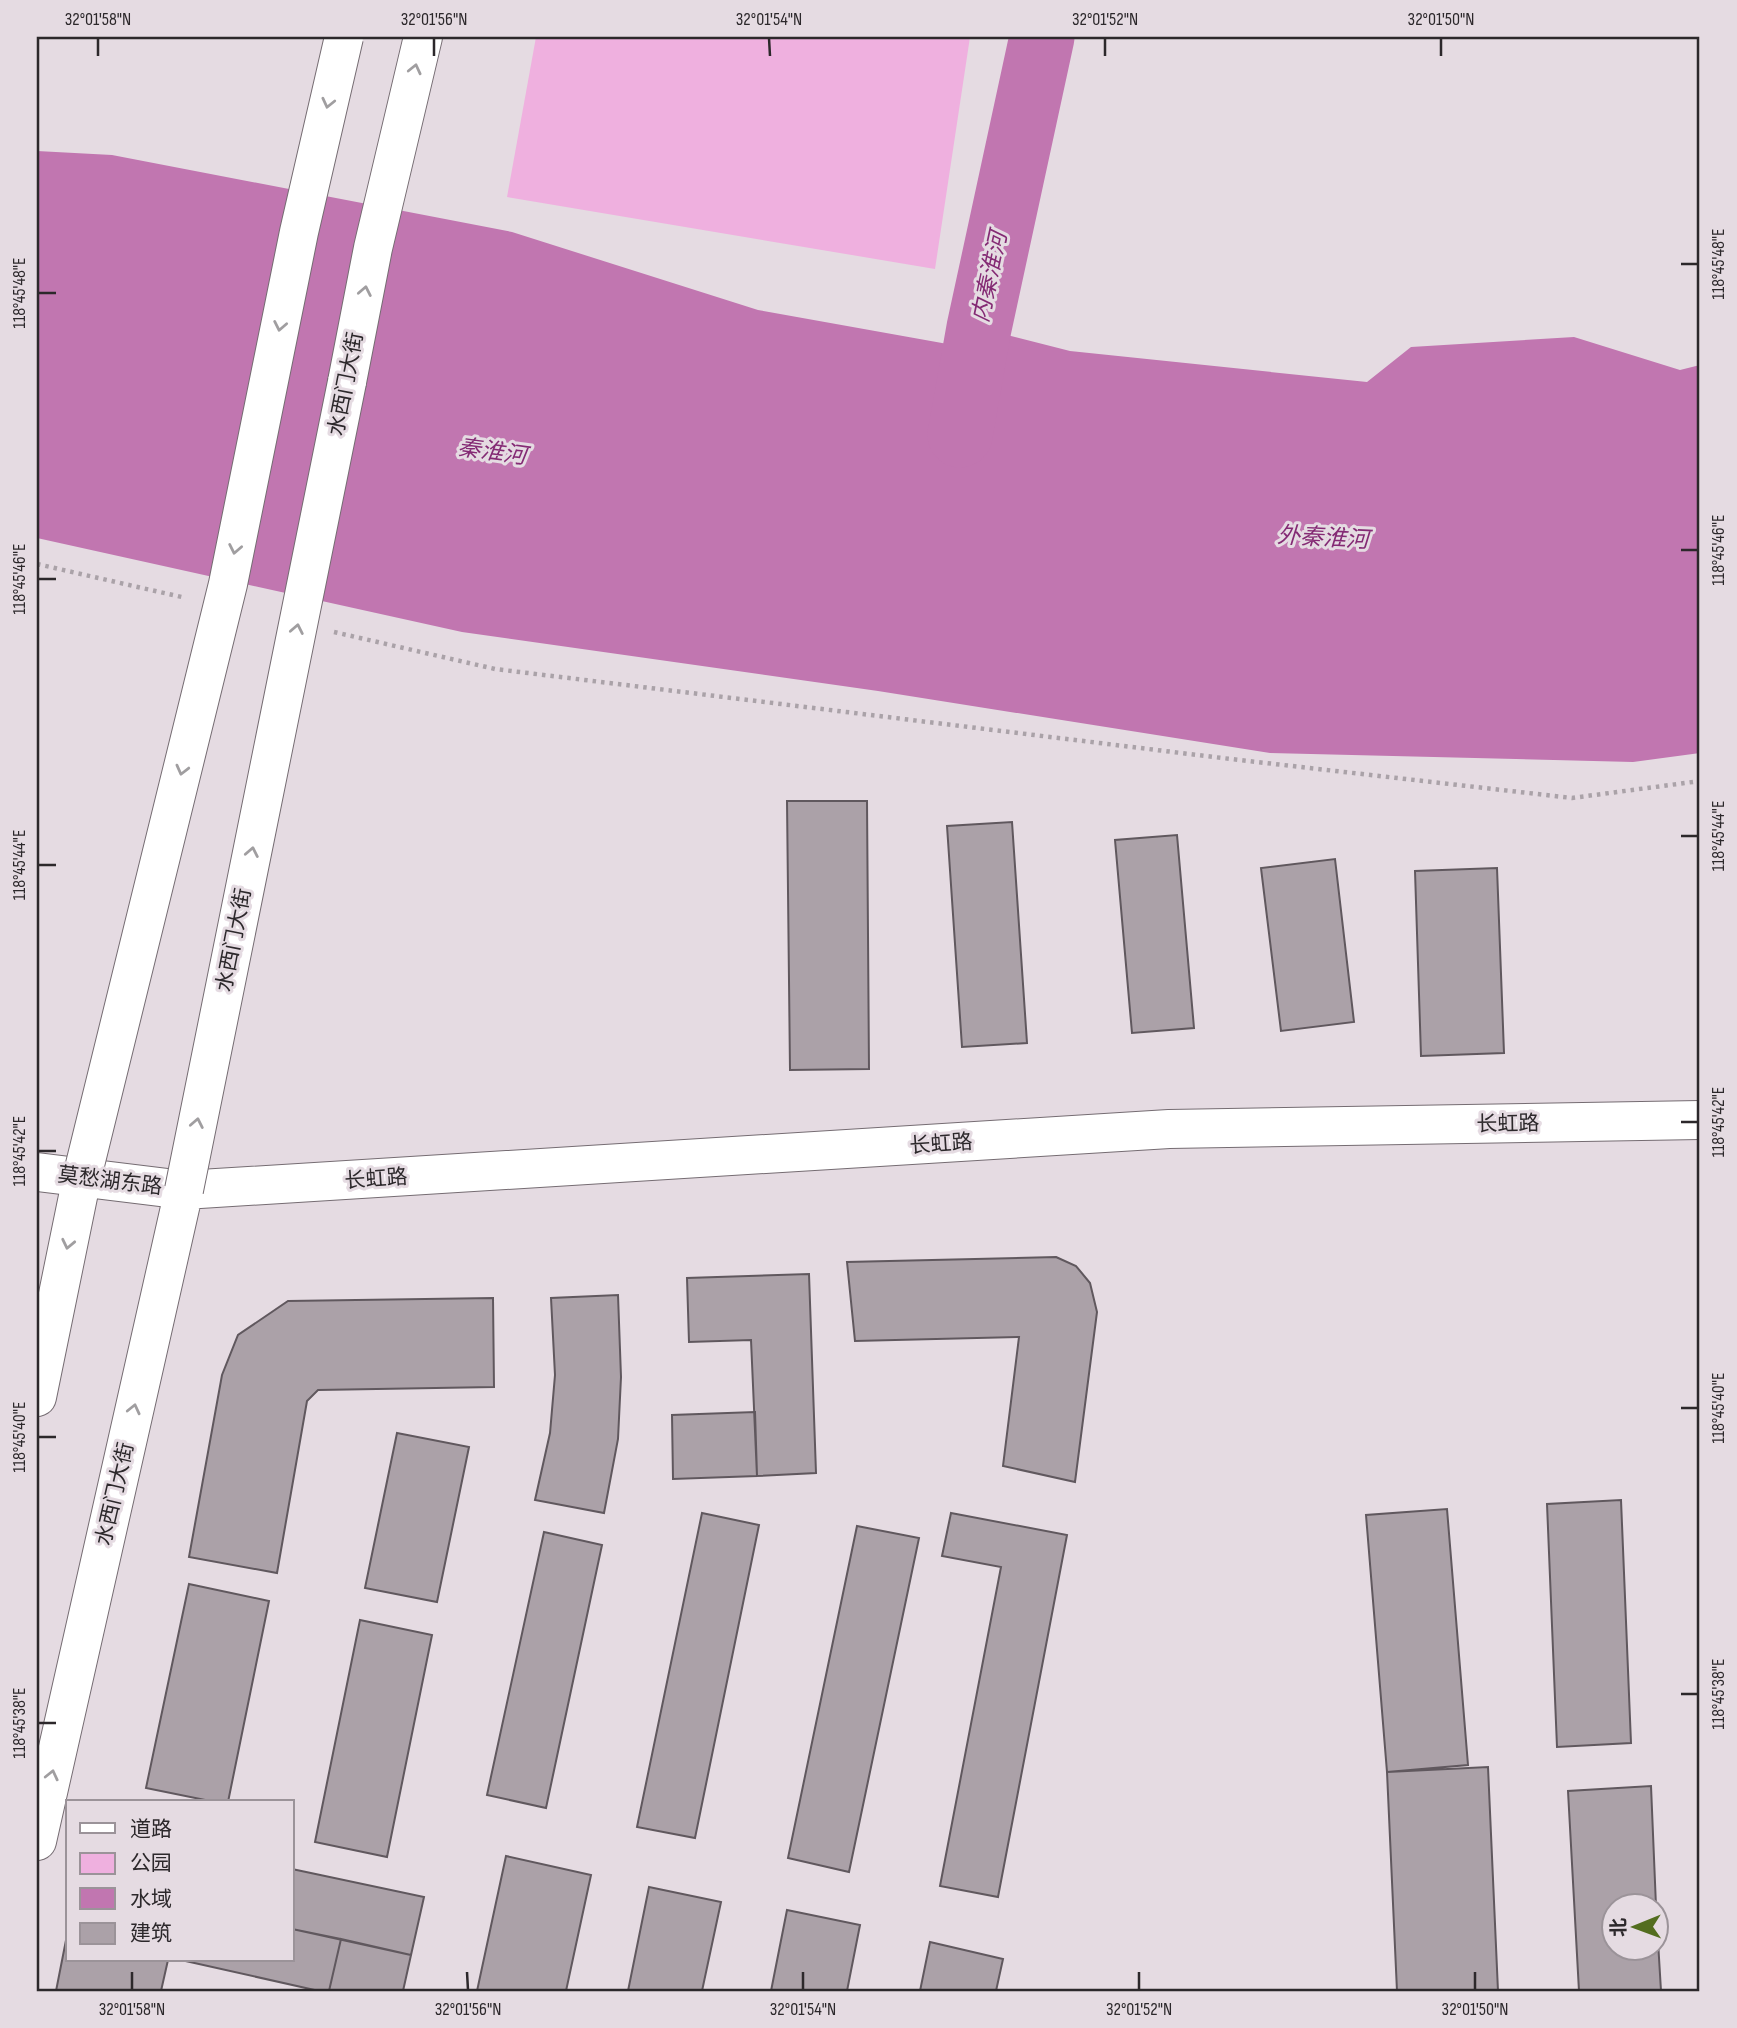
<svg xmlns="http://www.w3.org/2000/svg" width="1737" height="2028" font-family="'Sofia Sans Condensed','Noto Sans SC',sans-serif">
	<rect width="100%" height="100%" fill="#e5dbe2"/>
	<!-- green -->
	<path fill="#efb0df" d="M536,37H970L935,269L507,197Z"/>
	<!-- water -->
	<path fill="#c176b0" d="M37,151L112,155L512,232L758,310L981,350L979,328L1070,351L1367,382L1411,347L1574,337L1680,370L1700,365V753L1633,762L1270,753L878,691L462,632L37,538Z"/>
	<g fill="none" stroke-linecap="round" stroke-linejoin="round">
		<!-- river -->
		<path stroke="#c176b0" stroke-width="65" d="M960,435L979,328L1042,37"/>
	</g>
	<!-- building -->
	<path fill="#aba1a8" stroke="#60585e" stroke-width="2" d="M787,801H867L869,1069L790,1070Z
		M1012,822L1027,1043L962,1047L947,826Z
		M1177,835L1194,1028L1132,1033L1115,840Z
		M1335,859L1354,1022L1281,1031L1261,868Z
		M1497,868L1504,1053L1421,1056L1415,871Z
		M1056,1257L1076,1266L1090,1283L1097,1312L1075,1482L1003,1466L1019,1337L855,1341L847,1262Z
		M809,1274L816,1473L757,1476L751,1340L689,1342L687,1278Z
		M618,1295L621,1377L618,1439L604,1513L535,1500L550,1433L555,1375L551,1298Z
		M493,1298L494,1387L318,1390L307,1401L277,1573L189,1557L222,1375L238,1335L288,1301Z
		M755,1412L757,1476L673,1479L672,1415Z
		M397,1433L469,1447L437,1602L365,1588Z
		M1621,1500L1631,1743L1557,1747L1547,1504Z
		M1447,1509L1468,1765L1387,1772L1366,1515Z
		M702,1513L759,1525L695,1838L637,1827Z
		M951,1513L1067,1535L998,1897L940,1886L1001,1567L942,1556Z
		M857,1526L919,1538L849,1872L788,1858Z
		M544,1532L602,1545L546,1808L487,1795Z
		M189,1584L269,1601L228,1802H215L146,1788Z
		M360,1620L432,1635L387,1857L315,1842Z
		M1488,1767L1498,1991H1397L1387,1772Z
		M1651,1786L1656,1906H1614V1948H1656V1908L1661,1991H1579L1568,1791Z
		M506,1856L591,1875L566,1991H477Z
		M292,1869L424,1897L411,1955L292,1929Z
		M649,1887L721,1902L702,1991H628Z
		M787,1910L860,1925L847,1991H771Z
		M292,1929L341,1939L329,1991H319L181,1960H292Z
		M68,1930V1960H168L161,1991H56Z
		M341,1939L411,1955L403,1991H329Z
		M930,1942L1003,1959L996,1991H920Z"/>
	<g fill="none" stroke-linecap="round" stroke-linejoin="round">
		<defs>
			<path id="minor" d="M37,1172L184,1190"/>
			<path id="major" d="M347,382L373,248L423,37
				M37,1397L82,1177
				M37,1841L184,1190L1169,1129L1700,1120"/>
		</defs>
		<!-- minor casing -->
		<use href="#minor" stroke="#756c72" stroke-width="40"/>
		<!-- major casing -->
		<use href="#major" stroke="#756c72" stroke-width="40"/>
		<!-- path -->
		<path stroke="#aaa2a8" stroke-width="4.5" stroke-dasharray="3.5 5" stroke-linecap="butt" d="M37,564L186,598
			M334,632L495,669L1222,758L1572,798L1700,781"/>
		<!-- minor -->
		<use href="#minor" stroke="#fff" stroke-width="38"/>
		<!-- major -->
		<use href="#major" stroke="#fff" stroke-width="38"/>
		<defs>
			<path id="major-bridge" d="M82,1177L228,584L299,232L344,37
				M184,1190L347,382"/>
		</defs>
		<!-- major-bridge casing -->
		<use href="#major-bridge" stroke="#756c72" stroke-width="40" stroke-linecap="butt"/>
		<!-- major-bridge -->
		<use href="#major-bridge" stroke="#fff" stroke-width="38"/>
	</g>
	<!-- one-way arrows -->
	<defs><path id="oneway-chevron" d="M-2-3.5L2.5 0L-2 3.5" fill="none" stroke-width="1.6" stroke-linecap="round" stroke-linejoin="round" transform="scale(1.75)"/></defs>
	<g stroke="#a09ea0">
		<use href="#oneway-chevron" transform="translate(415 69) rotate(-77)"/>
		<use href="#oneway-chevron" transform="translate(328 103) rotate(103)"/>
		<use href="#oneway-chevron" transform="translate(365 291) rotate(-79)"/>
		<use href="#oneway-chevron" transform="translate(280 326) rotate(101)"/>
		<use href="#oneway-chevron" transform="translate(235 549) rotate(101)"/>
		<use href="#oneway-chevron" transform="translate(297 629) rotate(-79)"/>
		<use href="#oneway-chevron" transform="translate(182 770) rotate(104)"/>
		<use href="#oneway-chevron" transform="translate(252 852) rotate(-79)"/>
		<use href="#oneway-chevron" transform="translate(197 1123) rotate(-79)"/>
		<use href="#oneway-chevron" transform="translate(68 1244) rotate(102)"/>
		<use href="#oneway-chevron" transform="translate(134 1409) rotate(-77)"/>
		<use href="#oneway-chevron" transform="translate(52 1775) rotate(-77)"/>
	</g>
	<!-- ticks -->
	<path fill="none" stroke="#2c282b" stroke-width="2.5" d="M98,38V56M434,38V56M769,38L770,56M1105,38V56M1441,38V56M1681,264H1698M38,293H56M1681,550H1698M38,579H56M1681,836H1698M38,865H56M1681,1122H1698M38,1151H56M1681,1408H1698M38,1437H56M1681,1694H1698M38,1723H56M132,1972V1990M467,1972L468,1990M803,1972V1990M1139,1972V1990M1475,1972V1990"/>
	<g text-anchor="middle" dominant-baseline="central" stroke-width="6" stroke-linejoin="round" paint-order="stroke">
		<!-- street labels -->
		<g font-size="21" fill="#2c282b" stroke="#e5dbe2">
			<text transform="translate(346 384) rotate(-79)">水西门大街</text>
			<text transform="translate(234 940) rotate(-79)">水西门大街</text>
			<text transform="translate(1508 1124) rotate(-1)">长虹路</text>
			<text transform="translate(941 1144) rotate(-4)">长虹路</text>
			<text transform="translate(376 1179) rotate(-4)">长虹路</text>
			<text transform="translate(110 1181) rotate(7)">莫愁湖东路</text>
			<text transform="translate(115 1494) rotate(-77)">水西门大街</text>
		</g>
		<!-- water labels -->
		<g font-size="23" font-style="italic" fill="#842a74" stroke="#e5dbe2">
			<text transform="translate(990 277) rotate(-78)">内秦淮河</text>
			<text transform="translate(492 452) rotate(8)">秦淮河</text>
			<text transform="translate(1323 538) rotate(3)">外秦淮河</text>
		</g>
	</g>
	<!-- border -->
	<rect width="1737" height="2028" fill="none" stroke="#e5dbe2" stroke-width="77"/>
	<!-- legend -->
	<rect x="66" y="1800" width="228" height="161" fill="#e5dbe2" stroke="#9b9399" stroke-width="2"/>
	<rect x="80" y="1823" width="35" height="10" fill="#ffffff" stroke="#9b9399" stroke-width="2"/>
	<text x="130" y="1836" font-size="21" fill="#2c282b">道路</text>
	<rect x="80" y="1853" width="35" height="21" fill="#efb0df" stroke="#9b9399" stroke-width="2"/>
	<text x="130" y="1870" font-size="21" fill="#2c282b">公园</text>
	<rect x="80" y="1888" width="35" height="21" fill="#c176b0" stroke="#9b9399" stroke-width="2"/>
	<text x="130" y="1906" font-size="21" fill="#2c282b">水域</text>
	<rect x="80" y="1923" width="35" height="21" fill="#aba1a8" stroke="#9b9399" stroke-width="2"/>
	<text x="130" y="1940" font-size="21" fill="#2c282b">建筑</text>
	<!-- north arrow -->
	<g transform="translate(1635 1927) rotate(269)"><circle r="33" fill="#e5dbe2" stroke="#9b9399" stroke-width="2"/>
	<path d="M0-5L12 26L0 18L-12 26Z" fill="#536d1f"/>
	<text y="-10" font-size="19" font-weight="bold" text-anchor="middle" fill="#2c282b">北</text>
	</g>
	<rect x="38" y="38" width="1660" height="1952" fill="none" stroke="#2c282b" stroke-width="2.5"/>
	<g font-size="18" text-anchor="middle" fill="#2c282b">
		<text x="98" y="25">32°01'58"N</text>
		<text x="434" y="25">32°01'56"N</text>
		<text x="769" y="25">32°01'54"N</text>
		<text x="1105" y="25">32°01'52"N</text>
		<text x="1441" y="25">32°01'50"N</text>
		<text transform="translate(1718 264) rotate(-90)" y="6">118°45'48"E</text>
		<text transform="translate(19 293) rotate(-90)" y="6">118°45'48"E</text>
		<text transform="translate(1718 550) rotate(-90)" y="6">118°45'46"E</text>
		<text transform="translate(19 579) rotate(-90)" y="6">118°45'46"E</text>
		<text transform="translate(1718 836) rotate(-90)" y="6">118°45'44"E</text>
		<text transform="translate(19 865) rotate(-90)" y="6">118°45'44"E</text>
		<text transform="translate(1718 1122) rotate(-90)" y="6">118°45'42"E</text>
		<text transform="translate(19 1151) rotate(-90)" y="6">118°45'42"E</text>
		<text transform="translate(1718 1408) rotate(-90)" y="6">118°45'40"E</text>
		<text transform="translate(19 1437) rotate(-90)" y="6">118°45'40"E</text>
		<text transform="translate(1718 1694) rotate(-90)" y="6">118°45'38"E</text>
		<text transform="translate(19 1723) rotate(-90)" y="6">118°45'38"E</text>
		<text x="132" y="2015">32°01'58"N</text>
		<text x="468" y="2015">32°01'56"N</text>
		<text x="803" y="2015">32°01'54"N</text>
		<text x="1139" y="2015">32°01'52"N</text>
		<text x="1475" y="2015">32°01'50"N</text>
	</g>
</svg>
